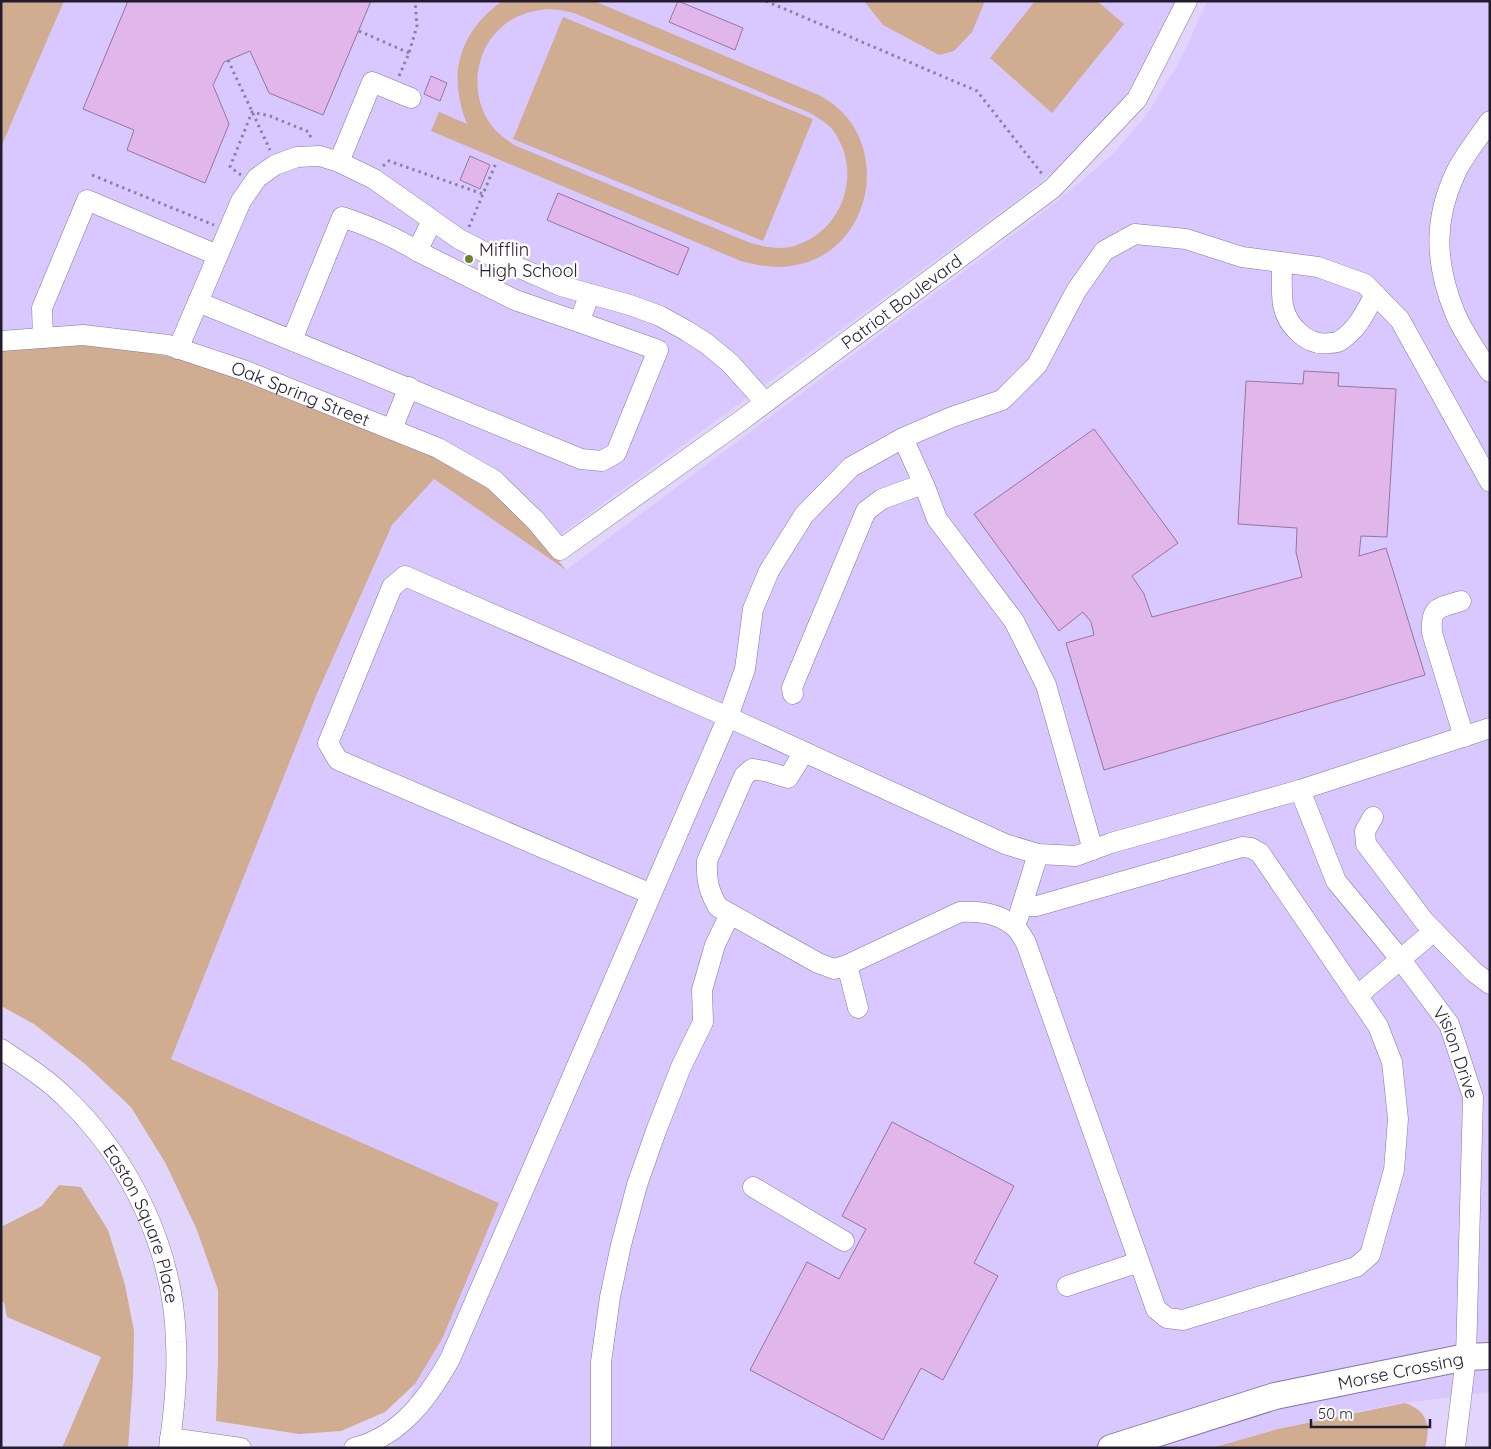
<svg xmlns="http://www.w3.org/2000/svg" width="1491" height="1449" font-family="Quicksand,sans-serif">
	<rect width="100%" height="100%" fill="#e1d5fb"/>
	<!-- built -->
	<path fill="#d9c8ff" d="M64,1H1175L1158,41L1126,95L1076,153L1028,192L560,535L508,480L483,461L451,445L216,349L159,334L93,326L10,330L1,331V147Z
		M1207,1H1490V1392L1390,1405L1278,1429L1212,1448H392L415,1384L442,1339L171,1059L316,696L392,525L434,479L566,570L1055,203L1113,154L1147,114L1181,59Z"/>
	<!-- green -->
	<path fill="#d0ac90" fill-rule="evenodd" d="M1,1H64L1,147Z
		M502,1H594L821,96C833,103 844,112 852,124C887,178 858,258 790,266C774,269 757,265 741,261L431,131L439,112L467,124C447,74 459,33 502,1ZM546,9L560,10L574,13L810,113C818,118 826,122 832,129C837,135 840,142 843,149C857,188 836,232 797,245C781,251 764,247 748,242L514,145C506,139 497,133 491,125C469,94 474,49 504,25C516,15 531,11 546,9Z
		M864,1H985L972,32L954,51L939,55L883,25Z
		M1035,1H1097L1124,24L1052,113L990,58Z
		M563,17L813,119L763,241L513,139Z
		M60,343L106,346L172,357L220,370L462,469L496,490L521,515L566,570L434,479L392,525L316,696L171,1059L499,1203L442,1339L415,1384L385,1412L341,1431L299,1434L216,1421L218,1360V1290L197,1230L166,1164L131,1107L85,1064L34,1024L1,1006V349Z
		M59,1185L81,1187L108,1230L125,1285L134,1331L133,1379L128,1448H62L101,1357L7,1317L4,1302L1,1301V1227L42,1206Z
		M1405,1403C1428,1411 1431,1426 1425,1448H1212L1278,1429Z"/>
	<!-- building -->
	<path fill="#e0b6eb" stroke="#95779d" d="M128,1H371L323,115L269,93L250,51L224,62L213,85L229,124L205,183L127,150L134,130L83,109Z
		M678,1L743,28L735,50L669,22Z
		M431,76L447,83L440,101L424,94Z
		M470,156L490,165L480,189L460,180Z
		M558,193L689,248L678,275L547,220Z
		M1304,371L1339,373L1338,386L1396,389L1387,537L1361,536L1359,556L1386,548L1425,675L1104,770L1066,643L1094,635L1091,622L1083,612L1059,631L974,514L1094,429L1178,543L1132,576L1144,594L1152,617L1302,577L1296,552L1297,528L1238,524L1246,381L1303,384Z
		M892,1122L1014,1186L974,1263L998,1276L943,1380L921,1368L883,1440L750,1370L807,1262L839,1279L866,1229L842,1216Z"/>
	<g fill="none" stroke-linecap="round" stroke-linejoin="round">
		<defs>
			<g id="minor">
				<path d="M1490,121C1479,137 1465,154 1456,172C1433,220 1435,264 1455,313C1462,331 1479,355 1490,372"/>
				<path d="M339,162L372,82L411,98"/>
				<path d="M432,221L417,251L515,300L579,322"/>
				<path d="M1282,262C1282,276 1281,291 1283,305C1287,326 1308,347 1330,343C1334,343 1338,343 1341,340C1358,329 1366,311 1375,294"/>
				<path d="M198,302L581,459L602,461L616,453L658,350L579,322L590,294"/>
				<path d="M43,338L42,308L87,200L217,255"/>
				<path d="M292,340L342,217C369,226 393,236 417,251"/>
				<path id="s1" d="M1,341L83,335L168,345L246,371L438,448L494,480L536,521L560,550L742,420L1053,188L1137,99L1187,1"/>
				<path d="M178,349L241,201L257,178L275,165L297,157L320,156L339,162L374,179L459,239L490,255L561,286L630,305L660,316L687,331L707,344L730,363L765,402"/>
				<path d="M392,429L409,387"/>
				<path d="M903,438L925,487L937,519L1014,621L1046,685L1093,850"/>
				<path d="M1461,601C1439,608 1430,606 1432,633L1464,737"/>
				<path d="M793,694L792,688L796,678L866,511L882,499L923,484"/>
				<path d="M804,752L788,778L765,771L752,769L744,776L707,861C706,880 709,892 718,907L818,963L834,969L847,965L960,912C980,911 998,913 1014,926C1019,930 1023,938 1026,943L1156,1309L1167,1318L1183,1320L1356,1267L1370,1255L1394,1170L1398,1119L1392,1062L1378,1026L1260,853L1251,848L1242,847L1037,906H1022"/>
				<path id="s2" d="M1300,790L1336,881L1401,960L1449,1024L1473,1097L1466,1357L1455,1448"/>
				<path d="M1373,817L1365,831L1366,844L1424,921L1474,972L1490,984"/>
				<path d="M651,894L338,760L328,743L392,587L405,576L728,717L1005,844L1038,854L1076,856L1111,843L1300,790L1490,728"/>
				<path d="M1018,918L1038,854"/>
				<path d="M847,965L858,1008"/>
				<path d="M1357,996L1434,931"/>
				<path id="s3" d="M1,1049C23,1064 46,1078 65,1097C131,1160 174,1251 176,1342C178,1378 174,1413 169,1448"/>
				<path d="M753,1187L844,1241"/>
				<path d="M1067,1286L1139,1262"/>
				<path d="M170,1438L241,1448"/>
				<path d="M354,1448C401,1436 428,1398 450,1359L728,717L745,669L753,609L769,571L804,515L851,467L903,438L952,417L1002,400L1037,365L1076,291L1104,251L1135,234L1186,239L1242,257L1318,267L1365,284L1400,320L1490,482"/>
				<path d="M601,1448V1362L610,1297L621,1245L637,1185L656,1131L681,1067L703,1022L702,990L715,945L730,914"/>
			</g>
			<g id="major">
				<path id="s4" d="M1111,1448L1275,1396L1466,1357L1490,1356"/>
			</g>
		</defs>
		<!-- minor casing -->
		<use href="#minor" stroke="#8577a2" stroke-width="21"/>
		<!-- major casing -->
		<use href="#major" stroke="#8577a2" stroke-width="28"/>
		<!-- path -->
		<path stroke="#8b829f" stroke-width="3" stroke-dasharray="2.5 4" stroke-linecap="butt" d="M766,1L977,91L1043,175
			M359,31L409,53
			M228,60L270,150
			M399,76L409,53L417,26L415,1
			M383,166L389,161L483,194
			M92,175L214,225
			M241,175L230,167L252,112L270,116L309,132L311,139
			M469,227L496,163"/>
		<!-- minor -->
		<use href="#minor" stroke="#fff" stroke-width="20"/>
		<!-- major -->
		<use href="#major" stroke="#fff" stroke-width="26"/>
	</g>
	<!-- markers -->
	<circle fill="#71802f" stroke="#fdfdfd" stroke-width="2" cx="469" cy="259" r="5"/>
	<g text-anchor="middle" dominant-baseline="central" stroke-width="5" stroke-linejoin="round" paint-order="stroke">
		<!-- poi labels -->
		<g font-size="18" fill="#221c2e" stroke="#fdfdfd" text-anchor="start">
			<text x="479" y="249">Mifflin<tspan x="479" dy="21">High School</tspan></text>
		</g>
		<!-- street labels -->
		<g font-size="18" fill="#221c2e" stroke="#fdfdfd">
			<text stroke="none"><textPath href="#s1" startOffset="1040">Patriot Boulevard</textPath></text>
			<text stroke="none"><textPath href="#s1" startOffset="309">Oak Spring Street</textPath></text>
			<text stroke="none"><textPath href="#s2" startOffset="309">Vision Drive</textPath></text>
			<text stroke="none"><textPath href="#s3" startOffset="231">Easton Square Place</textPath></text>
			<text stroke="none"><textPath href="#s4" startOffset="300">Morse Crossing</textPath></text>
		</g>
	</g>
	<!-- border -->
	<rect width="1491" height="1449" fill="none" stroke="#221c2e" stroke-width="5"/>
	<!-- scale -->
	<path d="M1311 1419v8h119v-8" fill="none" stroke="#221c2e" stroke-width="2.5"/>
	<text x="1318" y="1419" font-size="15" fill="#221c2e" stroke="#fdfdfd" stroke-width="4" paint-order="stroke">50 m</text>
</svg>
